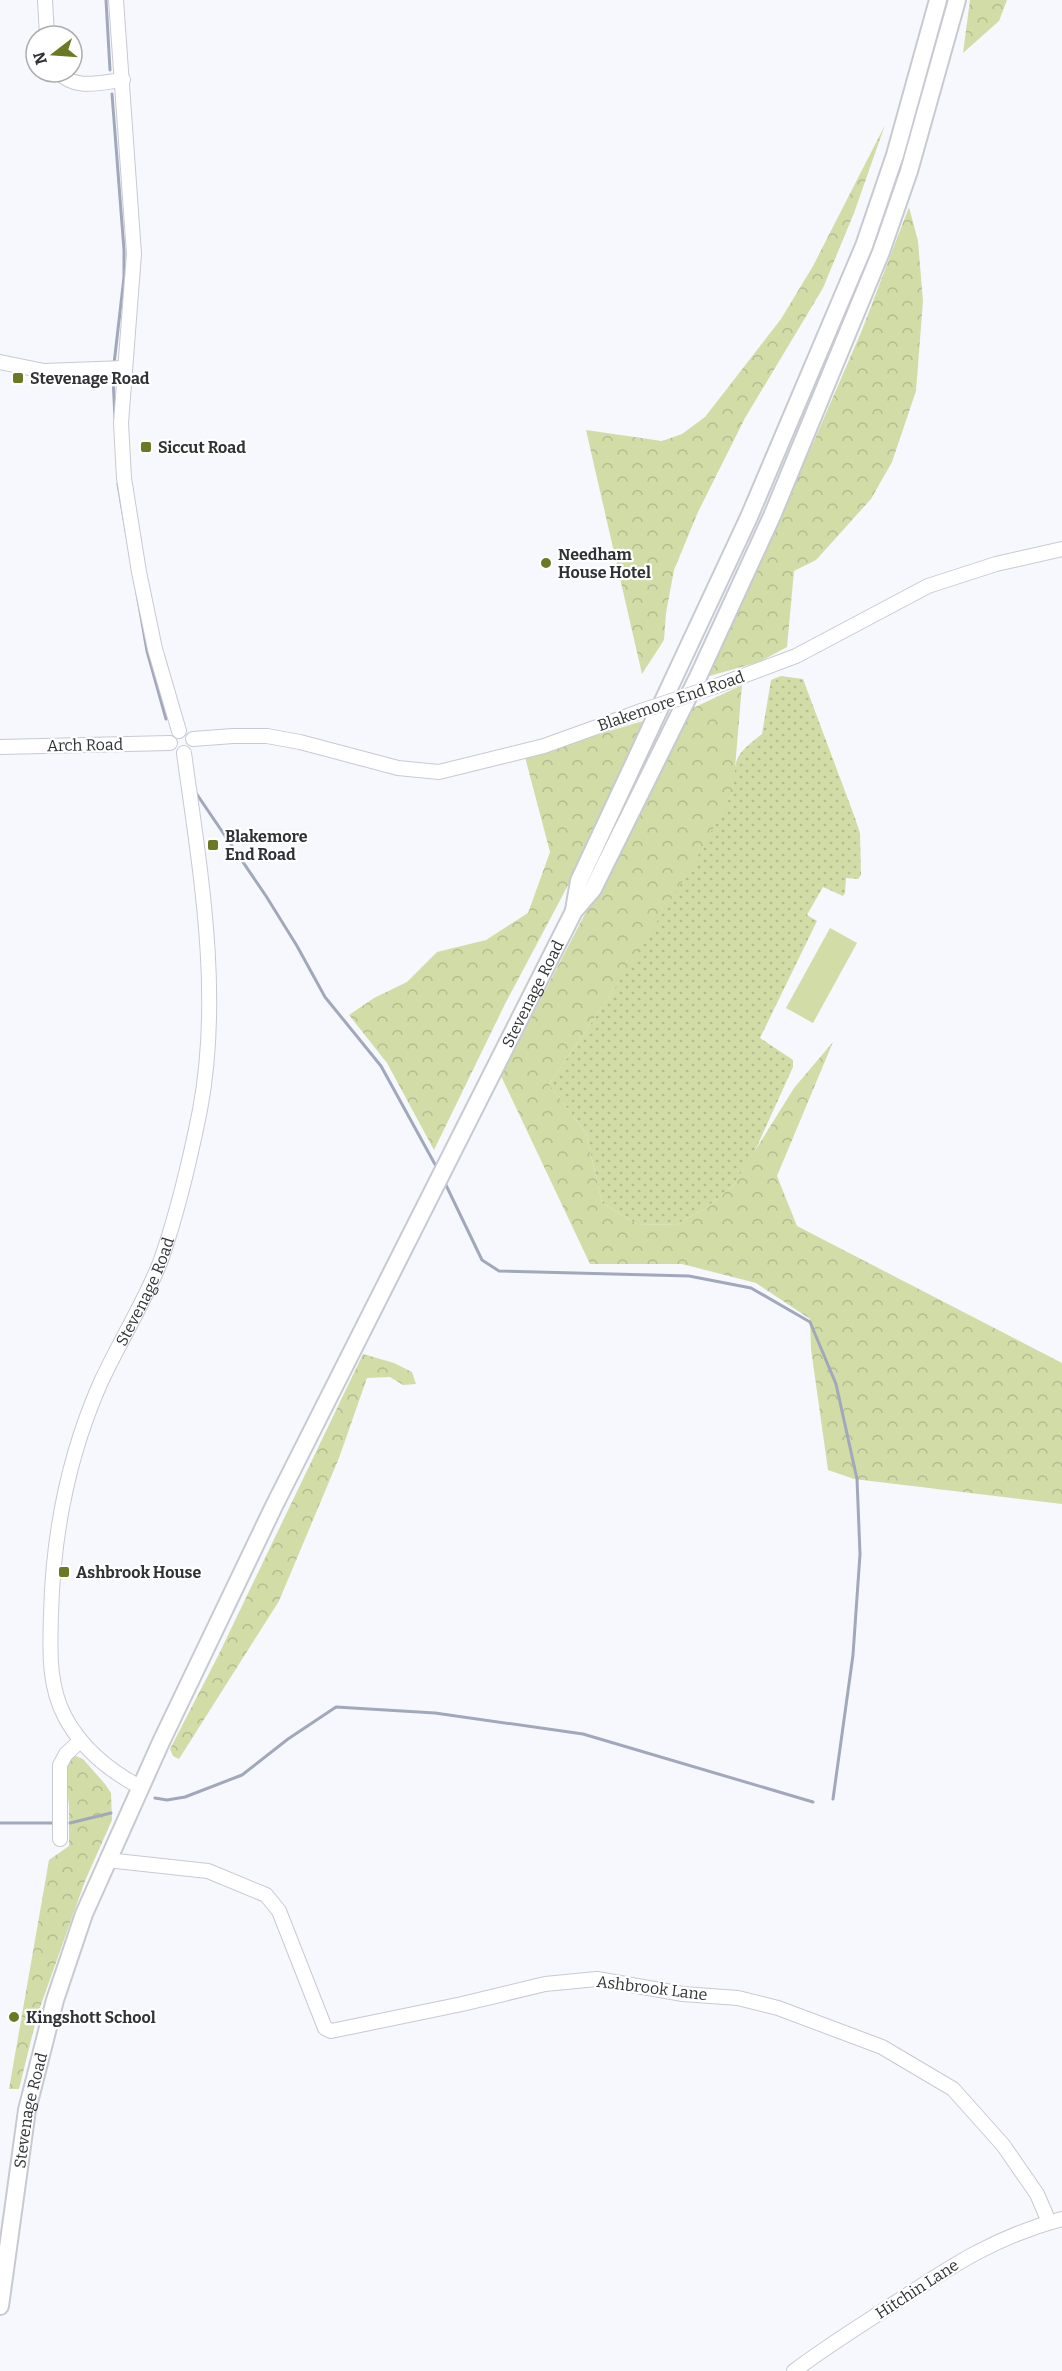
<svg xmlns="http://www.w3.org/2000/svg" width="1062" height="2371" font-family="Bitter,serif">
	<defs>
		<pattern id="grass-dots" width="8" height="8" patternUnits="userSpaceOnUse" patternTransform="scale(1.5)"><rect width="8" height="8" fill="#d1dca7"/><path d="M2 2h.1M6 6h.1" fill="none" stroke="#b4bd90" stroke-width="1.8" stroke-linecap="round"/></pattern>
		<pattern id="forest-crowns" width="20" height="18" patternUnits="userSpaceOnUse" patternTransform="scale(1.5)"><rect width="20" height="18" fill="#d1dca7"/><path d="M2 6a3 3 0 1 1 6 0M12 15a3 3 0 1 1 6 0" fill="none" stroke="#b4bd90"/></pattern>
	</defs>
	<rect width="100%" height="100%" fill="#f6f8fe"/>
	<!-- grass -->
	<path fill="url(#grass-dots)" d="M781,676L803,679L855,818L860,833L861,875L858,879L846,878L845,893L843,896L823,887L807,915L817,921L760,1038L793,1060V1067L754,1153L733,1186L707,1207L676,1225L637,1224L602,1203L586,1133L549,1084L611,994L733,792C735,757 734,756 762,734L771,680Z"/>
	<!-- forest -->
	<path fill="url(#forest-crowns)" d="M970,0H1007L999,21L963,53Z
		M885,125L854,213L823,288L745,418L698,512L674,570L666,613L664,640L642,674L586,430L662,441L682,434L705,417L781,319L813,266Z
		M909,207L918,241L923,301L916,391L892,462L871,499L816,560L794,571L787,647L759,662L706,677L814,441L862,330Z
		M742,685L733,792L691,868L611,994L549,1084L586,1133L602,1203L637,1224L676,1225L707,1207L733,1186L794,1088L833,1042L777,1176L797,1226L1062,1363V1504L854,1479L828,1470L811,1349L810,1319L756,1283L682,1264H590L501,1076L691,709Z
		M646,720L574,874L505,1004L434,1150L387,1063L349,1015L374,998L407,982L437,952L486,940L528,913L550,852L525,757Z
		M363,1354L394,1363L412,1372L416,1384L403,1385L390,1377L367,1378L339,1458L279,1601L179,1759L173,1756L170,1749L218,1656Z
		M73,1755L83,1759L105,1784L111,1793L112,1820L85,1881L37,2016L19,2089H9L49,1860L69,1846V1805L64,1768Z"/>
	<!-- park -->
	<path fill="#d1dca7" d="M830,928L857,943L813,1023L786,1008Z"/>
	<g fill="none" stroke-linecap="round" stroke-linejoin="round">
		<!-- stream -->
		<path stroke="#a2a8bb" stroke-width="3" d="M106,0L110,70
			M112,94L124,250V277L114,364
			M113,378L115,418
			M118,484L147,651L166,719
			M196,793L266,896L297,946L325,997L381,1066L437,1168
			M444,1181L482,1260L499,1271L689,1276L751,1288L810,1322L836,1384L857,1479L860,1554L853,1655L833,1799
			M155,1798L167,1800L185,1797L242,1775L288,1739L336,1707L435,1713L583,1734L813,1802
			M0,1823H52
			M70,1823L111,1813"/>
		<defs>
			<g id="minor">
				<path d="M45,0L47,36"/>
				<path d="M116,0L134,254L121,423L124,478L139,572L155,649L179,731"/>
				<path d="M59,72C75,91 101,82 123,80"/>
				<path d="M0,362L44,371L125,368"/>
				<path d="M719,685L796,656L928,586L996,564L1062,549"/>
				<path d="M193,739L233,736H267L300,742L398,768L439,772L544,746L641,711"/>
				<path d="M0,747L170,743"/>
				<path id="s1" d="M140,1787C108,1770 82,1749 65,1717C48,1685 50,1649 51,1614C53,1535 68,1457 100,1384C119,1342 145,1302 161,1260C178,1211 190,1160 200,1110C222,992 200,870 184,753"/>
				<path d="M60,1839V1765L66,1754L80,1741"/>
				<path d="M107,1860L208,1871L266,1895L279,1911L325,2028L331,2031L462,2004L545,1984L597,1979L683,1994L738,1998L778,2008L882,2047L953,2089L1003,2145L1037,2194L1049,2222"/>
				<path d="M794,2371C827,2346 863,2324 898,2301C953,2265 997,2236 1062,2219"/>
			</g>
			<g id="major">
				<path d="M574,910L579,881L749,517L864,246L895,155L938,0"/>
				<path id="s2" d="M0,2306L27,2110L55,2000L84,1914L161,1742L274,1506L574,911L593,889L698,677L772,516L881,252L909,171L957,0"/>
			</g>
		</defs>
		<!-- minor casing -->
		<use href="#minor" stroke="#c8cad2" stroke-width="16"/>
		<!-- major casing -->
		<use href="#major" stroke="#c8cad2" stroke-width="20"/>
		<!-- minor -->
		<use href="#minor" stroke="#fff" stroke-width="14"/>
		<!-- major -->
		<use href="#major" stroke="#fff" stroke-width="16"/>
		<defs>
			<path id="minor-bridge" d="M641,711L719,685"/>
		</defs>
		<!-- minor-bridge casing -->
		<use href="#minor-bridge" stroke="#c8cad2" stroke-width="16" stroke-linecap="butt"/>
		<!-- minor-bridge -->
		<use href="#minor-bridge" stroke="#fff" stroke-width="14"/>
	</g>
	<!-- markers -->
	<g fill="#6c7824" stroke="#fff" stroke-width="2">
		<rect x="12" y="372" width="12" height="12" rx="3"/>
		<rect x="140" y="441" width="12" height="12" rx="3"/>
		<circle cx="546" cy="563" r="6"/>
		<rect x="207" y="839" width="12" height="12" rx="3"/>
		<rect x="58" y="1566" width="12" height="12" rx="3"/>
		<circle cx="14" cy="2017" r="6"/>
	</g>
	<g text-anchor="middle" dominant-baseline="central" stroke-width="4.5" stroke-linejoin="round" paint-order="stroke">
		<!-- poi labels -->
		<g font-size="16" font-weight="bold" fill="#313235" stroke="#fff" text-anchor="start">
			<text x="30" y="378">Stevenage Road</text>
			<text x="158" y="447">Siccut Road</text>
			<text x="558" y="554">Needham<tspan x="558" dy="18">House Hotel</tspan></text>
			<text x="225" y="836">Blakemore<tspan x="225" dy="18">End Road</tspan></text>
			<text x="76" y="1572">Ashbrook House</text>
			<text x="26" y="2017">Kingshott School</text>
		</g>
		<!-- street labels -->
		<g font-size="16" fill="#313235" stroke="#fff">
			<text transform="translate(671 701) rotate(-19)">Blakemore End Road</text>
			<text transform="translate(85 745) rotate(-1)">Arch Road</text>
			<text stroke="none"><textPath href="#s2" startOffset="1426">Stevenage Road</textPath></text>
			<text stroke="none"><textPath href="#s1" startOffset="549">Stevenage Road</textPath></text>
			<text transform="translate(652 1988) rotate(7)">Ashbrook Lane</text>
			<text stroke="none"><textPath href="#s2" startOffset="198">Stevenage Road</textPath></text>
			<text transform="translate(917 2289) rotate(-33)">Hitchin Lane</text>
		</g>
	</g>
	<!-- north arrow -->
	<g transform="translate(54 54) rotate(253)"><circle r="28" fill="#ffffff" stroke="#adadae" stroke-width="1.5"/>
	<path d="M0-4.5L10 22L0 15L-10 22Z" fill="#6c7824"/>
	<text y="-9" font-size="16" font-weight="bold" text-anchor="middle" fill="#313235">N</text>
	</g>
</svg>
